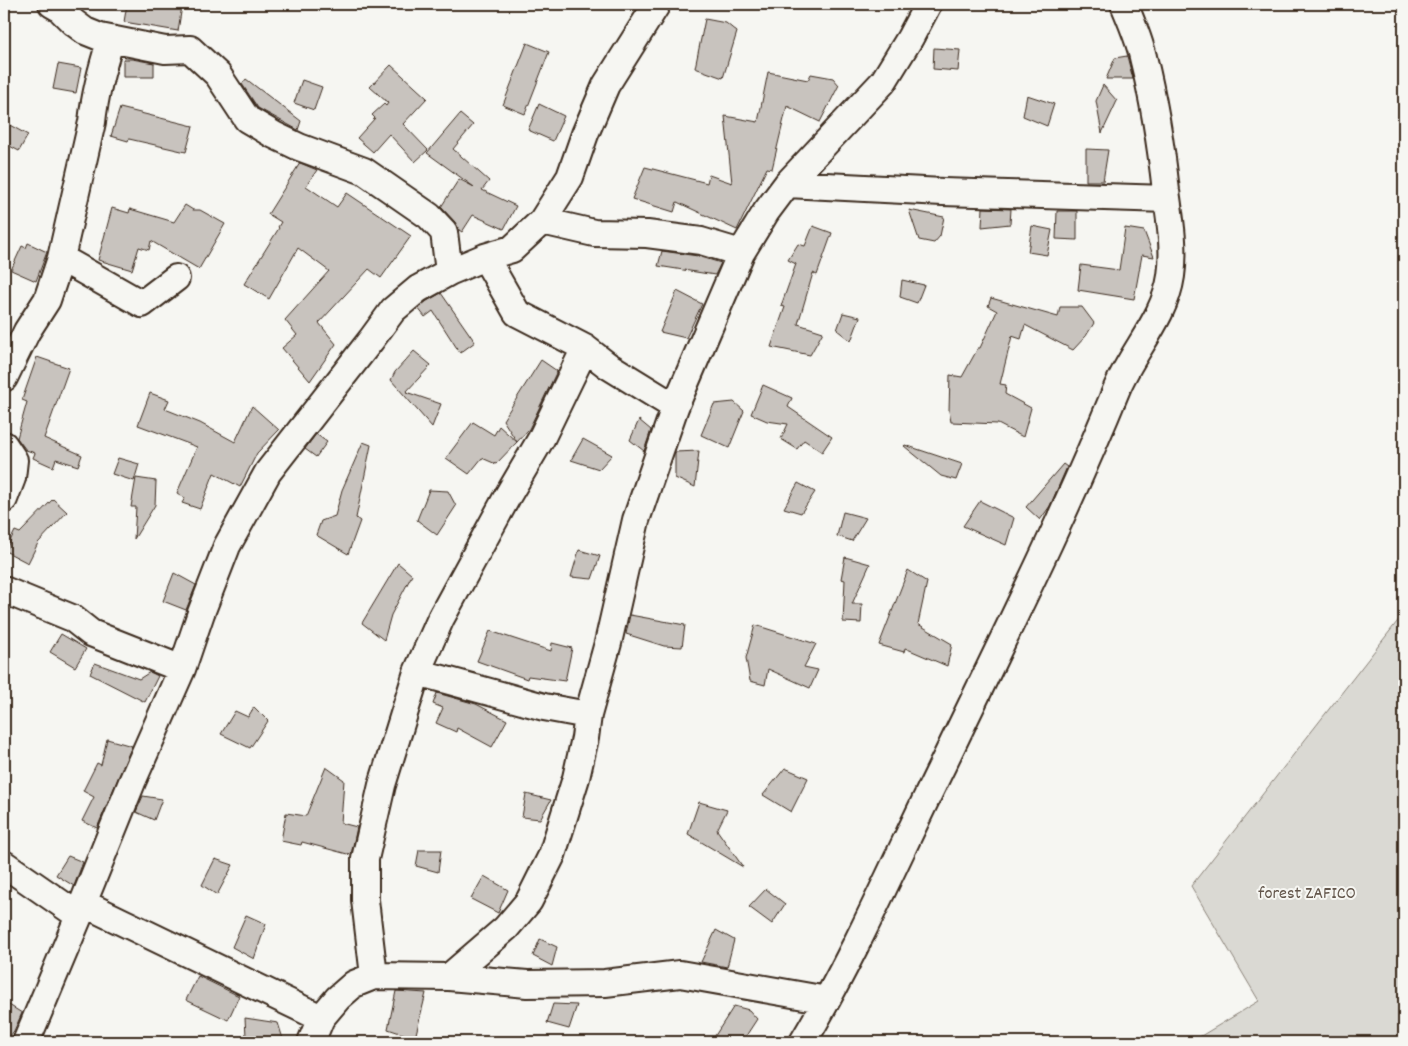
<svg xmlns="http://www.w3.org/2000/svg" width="1408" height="1046" font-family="Dekko,sans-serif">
	<rect width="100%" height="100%" fill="#f6f6f2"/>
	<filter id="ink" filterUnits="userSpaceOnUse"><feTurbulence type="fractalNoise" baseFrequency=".02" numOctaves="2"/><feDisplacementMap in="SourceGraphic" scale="10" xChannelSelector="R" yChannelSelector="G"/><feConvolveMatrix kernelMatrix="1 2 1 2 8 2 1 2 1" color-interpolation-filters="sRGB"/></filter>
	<g filter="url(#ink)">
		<!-- green -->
		<path fill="#dad9d3" stroke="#8a8278" d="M1404,613V1042H1191L1259,1001L1191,886Z"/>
		<!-- building -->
		<path fill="#c8c3be" stroke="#3b2a1e" d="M127,4H167L182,6L178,31L124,22Z
			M705,19L726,23L737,32L723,78L695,68Z
			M527,43L549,52L525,114L503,105Z
			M934,48L960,50L958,71L933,69Z
			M1127,56L1133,79H1106L1115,58Z
			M123,59H132L154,63V77H123Z
			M58,64L81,68L76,93L53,89Z
			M391,65L427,98L403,124L428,150L415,162L389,134L373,152L357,138L375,118L372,115L384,104L386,106L388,103L370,87Z
			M768,72L808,80L811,74L833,78L839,85L820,122L787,106L772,169L767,168L737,230L677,202L674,212L632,199L645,167L707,183L709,175L732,183L725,116L758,122Z
			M246,79L301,121L298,130L258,108L242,84Z
			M302,80L322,87L314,110L294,103Z
			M1103,85L1117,101L1102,133L1096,101Z
			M1027,95L1054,104L1047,126L1023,116Z
			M539,104L564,116L553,141L528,130Z
			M120,108L193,126L186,152L129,139L128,141L111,136Z
			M460,114L473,125L453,149L489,181L482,190L516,206L504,229L473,215L462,232L459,230L455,222L441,207L459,179L474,187L427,153Z
			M4,122L28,135L19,151L4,143Z
			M1086,149L1108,150L1103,181H1086Z
			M300,163L317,170L306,186L337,207L347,193L411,236L381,278L369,269L319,323L336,344L310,381L282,348L297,335L285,320L329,271L298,248L269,299L244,284L279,228L278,227L281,222L268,214Z
			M185,205L193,210H200L225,224L199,269L151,241L149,250L139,247L132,270L98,260L112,208L129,213L130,209L174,222Z
			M983,208L1011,209L1010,224L982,227Z
			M909,210L944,217L940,236L934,243L919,240Z
			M1057,211H1077V240L1056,239Z
			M813,226L832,233L817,275L813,273L798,324L823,332L810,355L771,347L785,307L781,306L796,264L788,260L798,244L805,246Z
			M1032,226L1052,230L1047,255L1028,252Z
			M1125,228L1144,231L1154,257L1142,255L1134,299L1078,290L1081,265L1119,270Z
			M28,243L47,252L36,281L11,270L22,246L26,248Z
			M662,251L698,256L721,263L715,275L658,266Z
			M902,280L924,285L917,303L900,297Z
			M677,291L702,304L686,338L660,332Z
			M441,293L475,342L460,353L433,311L425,317L418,308L427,301Z
			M991,298L1058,317L1060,307H1082L1094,323L1086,336L1073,350L1025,325L1021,339L1012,336L1000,384L1006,385L1005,394L1031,408L1023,437L998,424L951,422L949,411L950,375L962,377L978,348H980L997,311L988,306Z
			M843,313L860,317L851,341L837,330Z
			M414,351L431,365L406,392L441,404L432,427L391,380L395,372Z
			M37,357L69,368L44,438L82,455L78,466L56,459L53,467L33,458L35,453L26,450L17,438L27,402L22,400Z
			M541,360L557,371L529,429L517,442L503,420Z
			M763,385L792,398L788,407L832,437L822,452L804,440L797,449L781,439L788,424L767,421L751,414Z
			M150,393L169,400L165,409L200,423L235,442L252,406L279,430L257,453L240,487L214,473L200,509L182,503L185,498L177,493L197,447L138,425Z
			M734,402L744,411L729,448L701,435L714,404Z
			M639,420L651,430L644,451L630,440Z
			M473,422L494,435L499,426L517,442L496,464L482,458L469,474L446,458Z
			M316,434L327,442L316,457L305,449Z
			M583,439L612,455L599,469L571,460Z
			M363,442L371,445L356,518L360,521L348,554L316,535L321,521L335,516L342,490Z
			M905,445L962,464L956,480L941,476L904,446Z
			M699,451L695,487L675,478V452Z
			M118,458L139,464L134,481L112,474Z
			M1063,464L1067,467L1050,506L1040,520L1026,507Z
			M136,478L156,481L155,505L134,539L136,507H131Z
			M798,483L815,492L801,513L784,508Z
			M429,490L448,491L456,506L437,535L417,520Z
			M53,499L67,512L38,543L28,563L5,551L15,531L20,533Z
			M980,501L1014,518L1006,545L963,526Z
			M843,512L866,518L852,541L837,536Z
			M579,550L600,556L592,579L571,577Z
			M845,557L870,564L852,604H862L861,623L843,622L845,580L841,579Z
			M398,563L412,575L391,615L384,640L362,623Z
			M908,570L927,582L918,624L952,644L947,666L905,648L904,652L879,645Z
			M174,573L196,585L186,610L163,601Z
			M630,615L685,625L682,647L664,646L626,634Z
			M755,625L816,644L804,667L818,670L810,688L768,669L765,685L750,681L746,658Z
			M490,631L551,651L552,643L572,648L565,681L528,676L527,679L477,661Z
			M61,634L86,649L75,667L50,652Z
			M95,663L139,679L150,672L158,676L145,702L90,674Z
			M437,693L476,704L507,720L492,747L457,728L456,732L436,723L443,708L433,704Z
			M254,707L268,721L250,748L221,734L235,711L248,717Z
			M107,739L132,746L97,828L82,821L94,797L83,791L97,763L101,765Z
			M326,767L344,780L341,823L357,827L351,855L302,842L301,845L281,841L286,813L306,816Z
			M785,768L808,778L791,812L763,795Z
			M526,794L551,800L540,819L522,817Z
			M143,796L162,799L154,820L136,812Z
			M699,802L727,810L717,830L743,867L688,834Z
			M419,850H441L438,872L416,866Z
			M68,856L83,862L74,886L56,875Z
			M215,859L233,865L217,895L202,885Z
			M484,876L508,890L498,913L471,899Z
			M766,889L785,904L772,924L749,907Z
			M246,915L266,924L254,959L232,947Z
			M716,930L734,940L727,967L701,962Z
			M540,939L557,947L552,966L533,956Z
			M198,976L239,996L228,1020L186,1000Z
			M396,991L426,993L415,1038L388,1029Z
			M4,1002L22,1013L14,1031L5,1042Z
			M553,1004L577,1005L569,1029L547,1023Z
			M734,1006L749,1010L757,1019L742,1042H711Z
			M245,1018L278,1023L284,1042L246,1036Z"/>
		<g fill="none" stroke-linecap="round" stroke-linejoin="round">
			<defs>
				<path id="minor" d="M52,4L59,8L73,22L85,31L100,37L165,50L190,49L218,75L247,119L274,135L299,147L364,171L429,216L444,232L449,272
					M787,184L943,192L1167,199
					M542,221L594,233L647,234L701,241L741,253
					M485,257L517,313L585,348L607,365L675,407
					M61,258L142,304L176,278
					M4,378L27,331L47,300L61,258L92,122C95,94 102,67 111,39
					M4,445L14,460L12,478L4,499
					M4,590L72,618L91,633L182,669
					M417,672L544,707L588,715
					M4,864L79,916
					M83,903L321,1018
					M374,976L365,900V859L382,785L417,672L441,618L507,497L541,439L585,348
					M449,977L506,928L529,901L552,855L576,778L585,738L588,715L608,643L636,520L675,407L741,253L766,212L787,184L883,82L910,38L928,4
					M26,1042L79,916L83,903L132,782L182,669L201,613L227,546L268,472L371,340L393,310L418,289L449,272L485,257L512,249L542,221L570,177L585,134L606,85L657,4
					M311,1042L321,1018L338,998L354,984L374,976L449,977L527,984L605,983L680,974L827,1000
					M803,1042C856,953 897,857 943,764C1003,639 1065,516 1117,388C1133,350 1165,318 1171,276C1175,248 1170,219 1166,191C1161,146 1154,101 1143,57C1139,39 1131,21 1124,4"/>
			</defs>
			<!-- minor casing -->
			<use href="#minor" stroke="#3b2a1e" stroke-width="30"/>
			<!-- minor -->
			<use href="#minor" stroke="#f6f6f2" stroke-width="26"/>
		</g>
	</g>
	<g text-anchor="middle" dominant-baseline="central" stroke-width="4" stroke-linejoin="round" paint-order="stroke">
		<!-- park labels -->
		<g font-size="18" fill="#63564b" stroke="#f6f6f2">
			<text x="1307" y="894">forest ZAFICO</text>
		</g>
	</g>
	<!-- margin -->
	<rect width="1408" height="1046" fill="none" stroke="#f6f6f2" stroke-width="20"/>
	<rect x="10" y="10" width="1388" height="1026" fill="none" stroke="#3b2a1e" stroke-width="2" filter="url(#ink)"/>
</svg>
